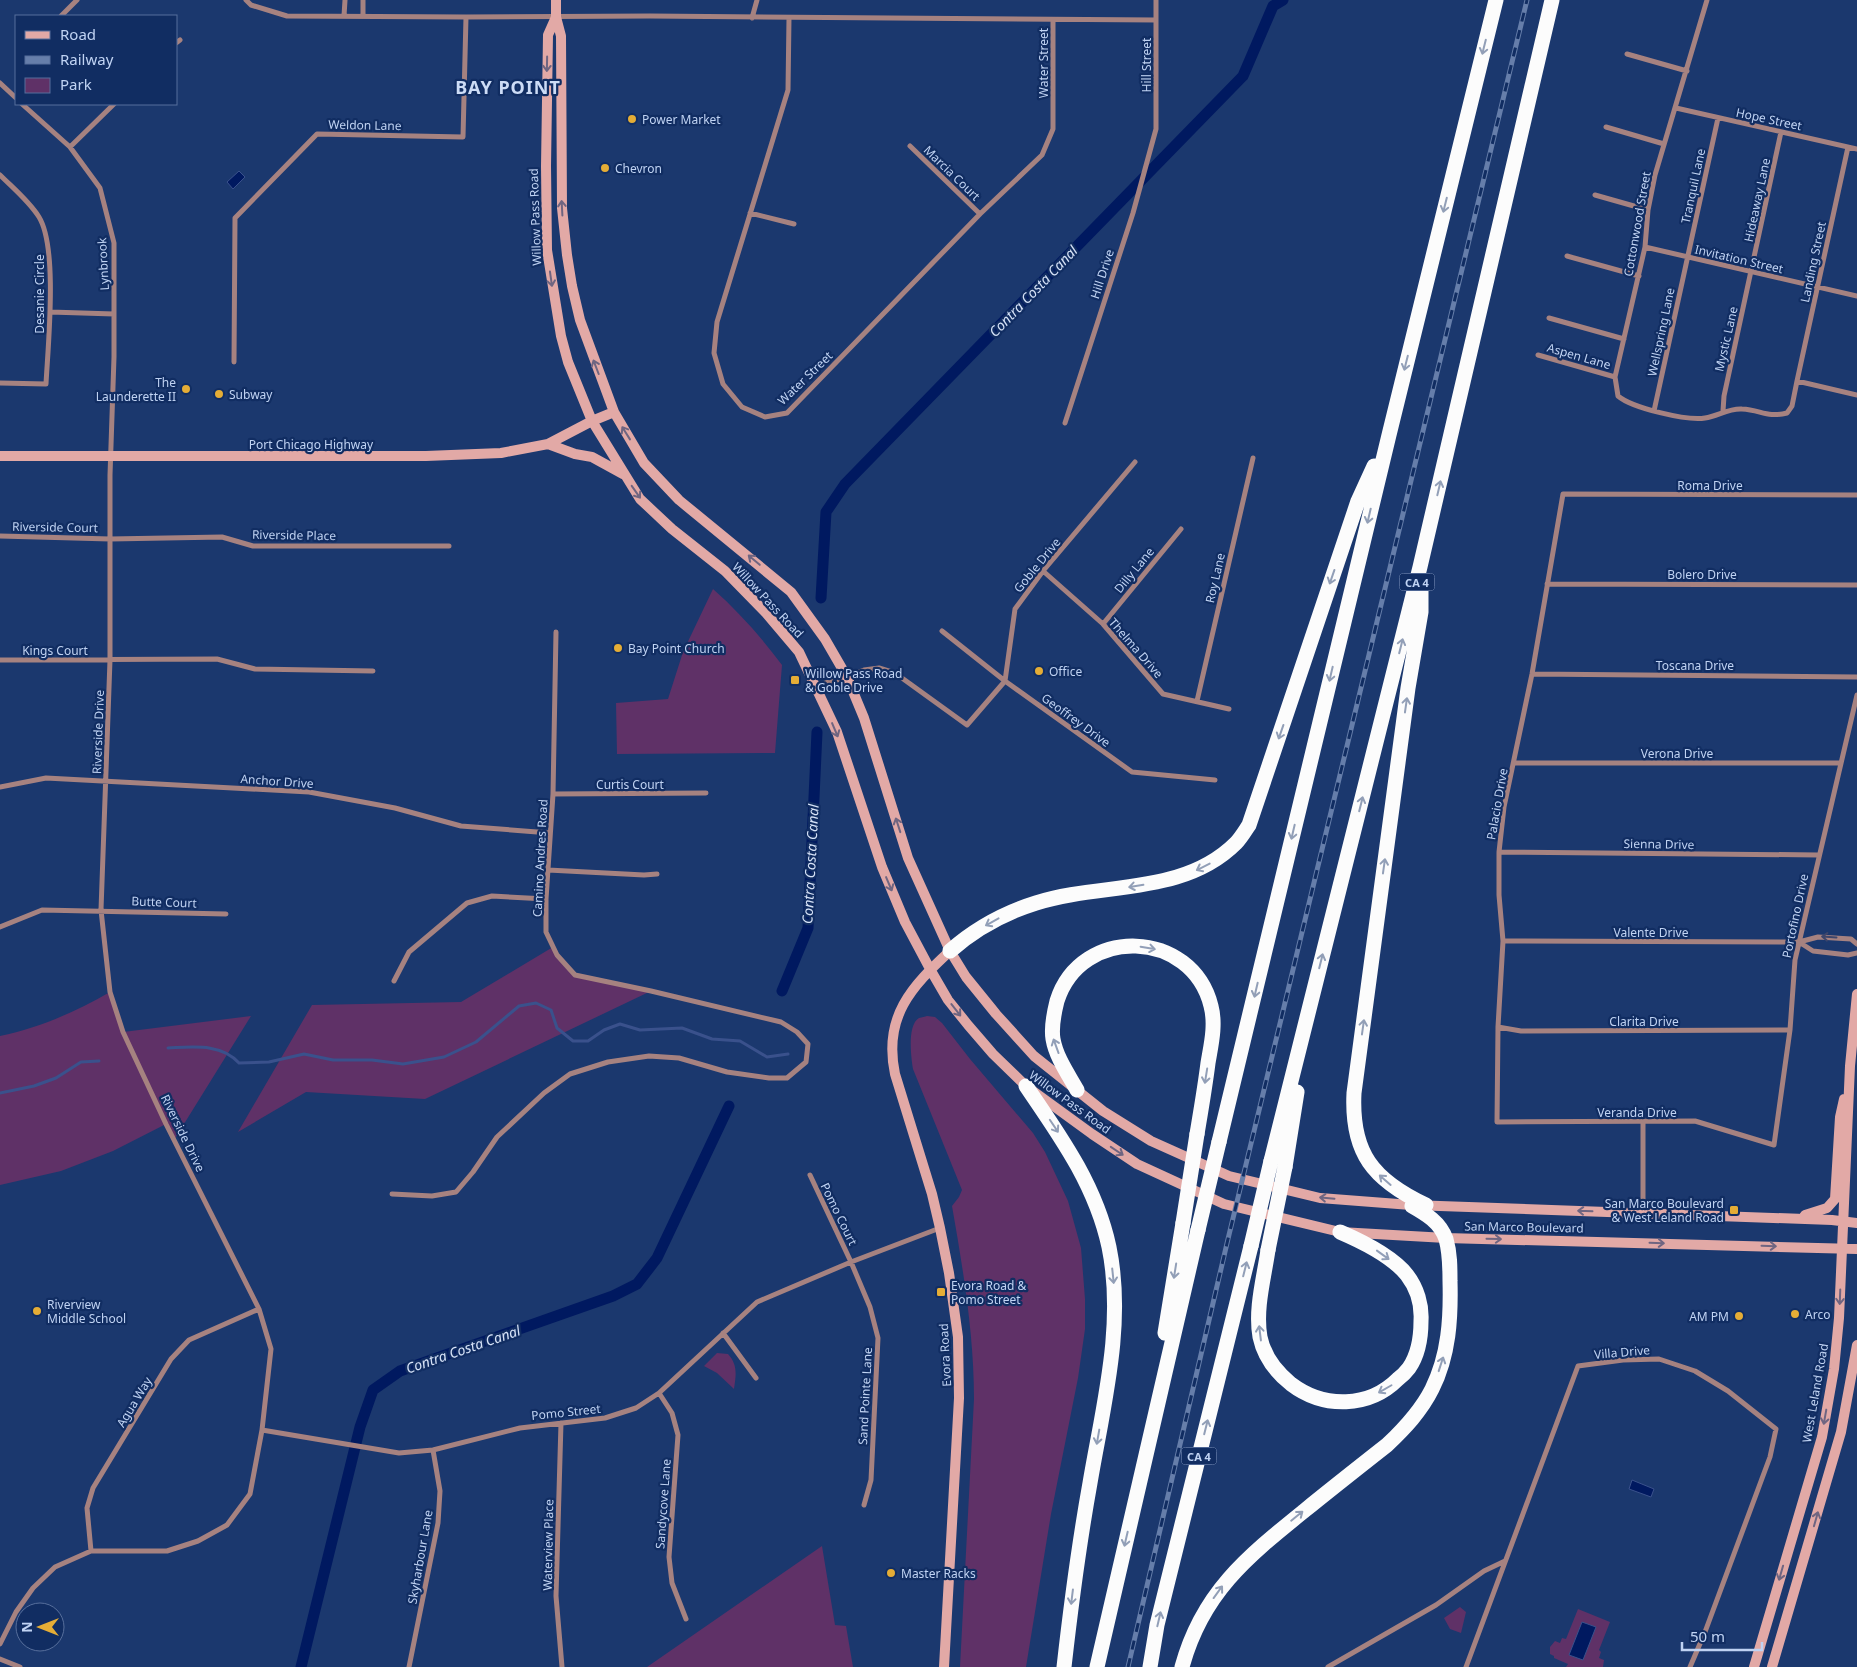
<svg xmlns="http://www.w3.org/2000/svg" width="1857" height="1667" font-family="'Noto Sans',sans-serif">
	<rect width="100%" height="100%" fill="#1b386e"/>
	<!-- green -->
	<path fill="#5f3167" d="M713,589C739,612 761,637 782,665L775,753L617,754L616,703L668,699L683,652Z
		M553,947L575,975L651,991L425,1099L306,1092L238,1132L312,1005L461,1002Z
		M110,992L123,1032L251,1016L174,1140L166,1124L113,1151L61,1171L0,1185V1036C39,1028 75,1012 110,992Z
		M927,1016L935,1017L942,1023L970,1059L1033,1133L1045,1152L1068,1201L1081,1248L1085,1299V1329L1078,1378L1051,1514L1026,1667H960L974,1399C974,1334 963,1269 952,1206L959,1197L962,1190L913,1069C911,1057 907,1025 919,1018C922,1017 925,1017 927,1016Z
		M717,1353L728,1354C738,1365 736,1375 734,1389L717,1373L704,1366Z
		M822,1546L835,1625L846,1626L853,1667H647Z
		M1460,1607L1466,1612L1461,1633L1450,1629L1444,1618Z
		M1578,1609L1610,1622L1599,1650L1601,1652L1599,1658L1604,1660L1603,1667H1566L1568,1664L1554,1658V1656L1550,1654V1647L1555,1641L1560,1643L1562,1638L1566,1639Z"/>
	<!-- water -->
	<path fill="#001960" stroke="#3a518c" d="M239,171L245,177L233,189L227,182Z
		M1632,1480L1654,1489L1651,1497L1629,1489Z
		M1582,1622L1596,1627L1583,1660L1569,1655Z"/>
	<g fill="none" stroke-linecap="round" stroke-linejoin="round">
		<!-- stream -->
		<path stroke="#3a518c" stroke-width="3" d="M168,1048C193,1047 221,1043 239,1063L269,1062L304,1054L333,1060H372L403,1064L444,1057L476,1042L519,1006L536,1003L551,1010L557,1028L573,1041H588L604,1030L620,1024L640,1030L682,1028L712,1039L740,1041L767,1057L788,1054
			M0,1093L34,1086L56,1078L81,1062L99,1061"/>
		<!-- canal -->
		<path stroke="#001960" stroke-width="11" d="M821,598L826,512L845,484L1243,76L1273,6L1283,0
			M782,991L808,928L817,732
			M301,1667L360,1427L373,1390L400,1371L613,1296L637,1284L657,1258L729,1106"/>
		<!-- street -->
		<path stroke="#a68280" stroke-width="5" d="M246,0L251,5L287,16L466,17L650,16L1156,20
			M363,0V16
			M1707,0L1655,175L1648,210L1645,247L1615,377L1618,396C1632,408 1687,421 1705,418C1718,416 1729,408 1742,409C1761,410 1767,418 1787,413L1792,406L1797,381L1857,395
			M61,16L77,0
			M344,16L345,0
			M752,18L757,0
			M789,18L788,90L717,322L714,353L723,384L742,407L765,417L787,413L980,214L1042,155L1053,129V20
			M176,43L180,40
			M1627,54L1687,71
			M0,83L16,98
			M1676,108L1857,149
			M1606,127L1664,144
			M910,146L980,214
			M70,147L114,104
			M0,175C13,188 29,201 39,217C58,248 48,345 46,384L0,383
			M1595,195L1648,210
			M750,213L794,224
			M1645,247L1857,296
			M1567,256L1639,276
			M50,312L114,314
			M1549,318L1624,339
			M1538,355L1615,377
			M234,362L235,218L317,134L463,137L466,17
			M1797,381L1848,147
			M1654,411L1718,118
			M1723,411L1724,396L1781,132
			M1065,423L1133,213L1156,129V0
			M1857,495L1563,494L1532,674L1504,807L1499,852V895L1503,941L1498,1027L1497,1122L1695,1121L1774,1145L1790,1030L1795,960L1857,695
			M0,536L110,539L222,537L253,546H449
			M1043,571L1103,624L1163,694L1229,709
			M1547,584L1857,585
			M1103,624L1181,529
			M942,631L1005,681L1132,772L1215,780
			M0,660L217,659L255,669L373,671
			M1532,674L1857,677
			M815,686L847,677L864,670L879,668L895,673L967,725L1005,681L1015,609L1043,571L1135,462
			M1197,701L1253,458
			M1514,763H1840
			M0,787L46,778L309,792L395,808L461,826L550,833
			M553,794L706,793
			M1499,852L1818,855
			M548,870L644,875L657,874
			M0,927L42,910L226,914
			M1503,941L1799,942L1818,937L1851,939L1857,944
			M1799,942L1813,951L1848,955L1857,953
			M394,981L409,952L467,903L492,896L546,899
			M1498,1027L1521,1031L1790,1030
			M810,1175L851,1262L870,1307L878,1338L871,1480L864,1505
			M392,1194L432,1196L456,1192L473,1172L497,1137L544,1093L570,1074L608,1062L649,1056L679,1058L727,1072L769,1078H787L806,1062L808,1044L797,1032L781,1022L651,991L575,975L557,955L546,932V899L553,794L556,632
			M1643,1213V1122
			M723,1333L756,1378
			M659,1393L672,1413L678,1435L669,1557L672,1583L686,1619
			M561,1423L556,1596L562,1667
			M262,1430L399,1453L433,1450L520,1428L605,1418L636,1408L659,1393L757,1302L851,1262L940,1228
			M91,1551L87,1508L93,1488L171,1359L189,1340L259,1309
			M0,1644L16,1612L33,1588L55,1567L91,1551H167L198,1541L227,1525L250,1494L262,1430L271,1349L259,1309L166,1124L123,1032L110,992L101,910L110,660V475L114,357V243L100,188L70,147L22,104
			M0,1659L20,1667
			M409,1667L438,1523L440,1491L433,1450
			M1328,1667L1436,1605L1484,1571L1505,1561
			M1466,1667L1578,1366L1623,1360L1659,1359L1695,1371L1728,1391L1776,1429L1770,1457L1705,1632L1690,1667"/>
		<!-- secondary -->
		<path stroke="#e2a9a6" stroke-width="10" d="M556,0V17L561,36L562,208L567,255L572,286L580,320L614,412L644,463L679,500L791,592L825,639L847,677L864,718L908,858L950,951L966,977L996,1014L1034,1056L1103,1111L1151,1141L1229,1176L1320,1198L1411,1205L1832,1220L1857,1223
			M556,17L548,35L546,166L547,250L561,336L568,362L592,421L640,499L672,529L725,571L766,613L799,652L837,732L882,867L905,922L930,969L948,1000L968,1025L993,1054L1026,1086L1092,1134L1137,1164L1224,1204L1340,1232L1446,1238L1857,1249
			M548,444L575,454L592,457L623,474
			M0,456H426L501,453L548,444L592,421L614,412
			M1805,1215L1827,1208L1835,1199L1840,1117L1844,1099
			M944,1667L959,1398L958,1337L949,1273L940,1228L932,1194L895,1074C883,1017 911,987 950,951
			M1754,1667L1822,1437L1834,1369L1839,1318L1850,1066L1857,994
			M1772,1667L1841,1432L1857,1345"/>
		<!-- highway -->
		<path stroke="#fcfcfc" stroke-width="15" d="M1421,587V612L1408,688L1354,1093C1351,1153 1373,1180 1426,1205
			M950,951C975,929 1004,913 1036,903C1102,882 1183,896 1236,843C1241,838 1245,831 1249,825L1358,501L1374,466
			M1026,1086C1061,1137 1096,1186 1109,1247C1125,1325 1103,1406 1090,1483C1079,1544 1071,1605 1064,1667
			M1077,1090C1068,1074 1056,1057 1053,1039C1051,1027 1054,1013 1057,1001C1081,925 1192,929 1211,1006C1216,1025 1211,1045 1208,1063C1205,1087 1201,1110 1197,1134
			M1219,1142L1389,435L1496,0
			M1271,1161L1420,567L1552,0
			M1285,1167L1297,1092
			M1268,1250C1264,1278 1255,1309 1260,1337C1264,1356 1276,1372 1291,1384C1324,1409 1369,1408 1398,1379C1402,1376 1406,1372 1409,1368C1418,1355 1421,1336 1421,1321C1422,1305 1417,1288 1407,1275C1392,1256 1361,1241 1340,1232
			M1165,1333L1183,1223
			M1097,1667L1198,1230
			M1150,1667L1157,1625L1251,1246
			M1182,1667C1202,1593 1247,1557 1304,1511C1331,1489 1359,1467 1387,1445C1405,1428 1421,1411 1432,1389C1449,1355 1451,1318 1450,1281C1450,1267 1450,1253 1446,1239C1440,1222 1426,1214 1412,1206"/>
		<defs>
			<path id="rail" d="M1128,1667L1228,1239L1527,0"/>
		</defs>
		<!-- rail casing -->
		<use href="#rail" stroke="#667eaa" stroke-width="5"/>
		<!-- rail -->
		<use href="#rail" stroke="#112d62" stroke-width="3" stroke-dasharray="9" stroke-linecap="butt"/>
		<!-- highway-bridge -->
		<path stroke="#fcfcfc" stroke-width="15" d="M1183,1223L1197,1134
			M1198,1230L1219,1142
			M1251,1246L1271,1161
			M1268,1250L1285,1167"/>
	</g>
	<!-- one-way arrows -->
	<defs><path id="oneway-shaft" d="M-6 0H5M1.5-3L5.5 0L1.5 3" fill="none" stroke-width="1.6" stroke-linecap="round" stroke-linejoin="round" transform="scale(1.25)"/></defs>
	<g stroke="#929fb7">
		<use href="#oneway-shaft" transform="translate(1484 47) rotate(104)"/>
		<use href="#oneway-shaft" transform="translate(1445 205) rotate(104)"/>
		<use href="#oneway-shaft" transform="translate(1406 363) rotate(104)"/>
		<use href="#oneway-shaft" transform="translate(1439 488) rotate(-77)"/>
		<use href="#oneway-shaft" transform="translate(1369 516) rotate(103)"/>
		<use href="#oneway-shaft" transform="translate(1332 577) rotate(109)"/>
		<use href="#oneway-shaft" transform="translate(1401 646) rotate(-76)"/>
		<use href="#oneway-shaft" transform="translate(1331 674) rotate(103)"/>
		<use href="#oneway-shaft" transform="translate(1406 705) rotate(-82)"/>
		<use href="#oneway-shaft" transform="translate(1281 732) rotate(109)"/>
		<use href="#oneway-shaft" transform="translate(1361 804) rotate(-76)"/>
		<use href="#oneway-shaft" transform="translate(1293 832) rotate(103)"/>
		<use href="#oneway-shaft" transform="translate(1384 866) rotate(-82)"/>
		<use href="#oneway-shaft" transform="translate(1203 867) rotate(153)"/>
		<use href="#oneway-shaft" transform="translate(1136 886) rotate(171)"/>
		<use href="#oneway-shaft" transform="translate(992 922) rotate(151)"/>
		<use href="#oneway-shaft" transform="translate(1148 948) rotate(10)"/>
		<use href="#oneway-shaft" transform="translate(1321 961) rotate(-76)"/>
		<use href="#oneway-shaft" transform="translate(1256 990) rotate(103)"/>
		<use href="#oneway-shaft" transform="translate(1363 1027) rotate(-82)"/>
		<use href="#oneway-shaft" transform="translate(1056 1046) rotate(-110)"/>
		<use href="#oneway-shaft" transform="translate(1206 1076) rotate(99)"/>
		<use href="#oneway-shaft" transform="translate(1054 1126) rotate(56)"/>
		<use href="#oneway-shaft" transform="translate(1385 1180) rotate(-139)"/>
		<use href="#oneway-shaft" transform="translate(1383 1255) rotate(36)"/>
		<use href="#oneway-shaft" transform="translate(1245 1269) rotate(-76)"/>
		<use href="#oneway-shaft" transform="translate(1175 1271) rotate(99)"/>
		<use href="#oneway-shaft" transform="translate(1113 1276) rotate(84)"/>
		<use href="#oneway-shaft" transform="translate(1260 1333) rotate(-97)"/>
		<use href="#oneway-shaft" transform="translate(1441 1364) rotate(-72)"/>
		<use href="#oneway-shaft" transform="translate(1385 1389) rotate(150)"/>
		<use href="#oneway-shaft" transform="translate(1206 1427) rotate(-76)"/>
		<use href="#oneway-shaft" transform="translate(1098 1437) rotate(100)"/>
		<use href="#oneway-shaft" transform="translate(1297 1516) rotate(-39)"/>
		<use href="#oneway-shaft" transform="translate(1126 1539) rotate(103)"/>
		<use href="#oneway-shaft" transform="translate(1218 1592) rotate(-54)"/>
		<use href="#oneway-shaft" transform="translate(1072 1597) rotate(97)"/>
		<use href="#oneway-shaft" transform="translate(1159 1619) rotate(-77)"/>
	</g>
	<g stroke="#6f6581">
		<use href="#oneway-shaft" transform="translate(547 64) rotate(91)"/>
		<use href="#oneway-shaft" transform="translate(562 208) rotate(-93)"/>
		<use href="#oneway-shaft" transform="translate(551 279) rotate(82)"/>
		<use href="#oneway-shaft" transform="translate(596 367) rotate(-111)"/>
		<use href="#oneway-shaft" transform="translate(626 433) rotate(-122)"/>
		<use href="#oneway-shaft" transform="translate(636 492) rotate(55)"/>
		<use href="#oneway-shaft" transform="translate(754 560) rotate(-140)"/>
		<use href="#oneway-shaft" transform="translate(835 730) rotate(67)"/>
		<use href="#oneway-shaft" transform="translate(898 825) rotate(-108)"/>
		<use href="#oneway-shaft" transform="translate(889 884) rotate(67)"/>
		<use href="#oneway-shaft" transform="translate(956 1010) rotate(52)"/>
		<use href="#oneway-shaft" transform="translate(1117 1151) rotate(34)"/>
		<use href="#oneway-shaft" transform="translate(1327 1198) rotate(-175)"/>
		<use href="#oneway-shaft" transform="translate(1585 1211) rotate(-178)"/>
		<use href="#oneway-shaft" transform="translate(1494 1239) rotate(1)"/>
		<use href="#oneway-shaft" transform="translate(1657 1243) rotate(2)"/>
		<use href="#oneway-shaft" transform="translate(1769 1246) rotate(2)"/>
		<use href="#oneway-shaft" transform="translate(1840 1297) rotate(92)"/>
		<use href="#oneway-shaft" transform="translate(1825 1417) rotate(100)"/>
		<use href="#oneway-shaft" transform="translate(1816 1519) rotate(-74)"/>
		<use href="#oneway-shaft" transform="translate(1781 1573) rotate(106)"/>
	</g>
	<use stroke="#3e466b" href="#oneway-shaft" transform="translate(1829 937) rotate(-176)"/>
	<!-- markers -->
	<g fill="#e5ad36" stroke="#112d62" stroke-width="2">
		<circle cx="632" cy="119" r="5"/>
		<circle cx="605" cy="168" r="5"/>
		<circle cx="186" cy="389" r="5"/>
		<circle cx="219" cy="394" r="5"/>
		<circle cx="618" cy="648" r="5"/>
		<circle cx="1039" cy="671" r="5"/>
		<rect x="790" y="675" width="10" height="10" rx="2.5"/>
		<rect x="1729" y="1205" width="10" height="10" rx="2.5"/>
		<rect x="936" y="1287" width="10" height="10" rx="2.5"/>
		<circle cx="37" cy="1311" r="5"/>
		<circle cx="1795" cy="1314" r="5"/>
		<circle cx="1739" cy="1316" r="5"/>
		<circle cx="891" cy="1573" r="5"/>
	</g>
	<g text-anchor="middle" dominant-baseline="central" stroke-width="4.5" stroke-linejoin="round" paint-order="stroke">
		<!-- shield labels -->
		<g fill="#112d62" stroke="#8ca1c8" stroke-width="1">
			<rect x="1399.5" y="573.5" width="35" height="17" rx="4"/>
			<rect x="1181.5" y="1447.5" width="35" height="17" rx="4"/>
		</g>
		<g font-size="11" font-weight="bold" fill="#c0d3f3">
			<text x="1417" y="582">CA 4</text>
			<text x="1199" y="1456">CA 4</text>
		</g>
		<!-- street labels -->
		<g font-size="12" fill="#c0d3f3" stroke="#112d62">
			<text transform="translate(1043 63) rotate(-90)">Water Street</text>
			<text transform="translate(1146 65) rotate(-90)">Hill Street</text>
			<text transform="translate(1769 119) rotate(12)">Hope Street</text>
			<text transform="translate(365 125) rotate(1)">Weldon Lane</text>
			<text transform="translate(952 173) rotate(44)">Marcia Court</text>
			<text transform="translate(1693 186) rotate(-78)">Tranquil Lane</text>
			<text transform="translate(1757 200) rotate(-78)">Hideaway Lane</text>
			<text transform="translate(535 217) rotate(-92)">Willow Pass Road</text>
			<text transform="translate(1637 224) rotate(-80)">Cottonwood Street</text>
			<text transform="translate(1739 259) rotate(13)">Invitation Street</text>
			<text transform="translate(1813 262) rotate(-78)">Landing Street</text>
			<text transform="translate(103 264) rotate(-93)">Lynbrook</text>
			<text transform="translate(1102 274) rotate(-72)">Hill Drive</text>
			<text transform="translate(39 294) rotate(-90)">Desanie Circle</text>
			<text transform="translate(1661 332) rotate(-78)">Wellspring Lane</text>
			<text transform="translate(1726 339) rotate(-77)">Mystic Lane</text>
			<text transform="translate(1579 356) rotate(16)">Aspen Lane</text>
			<text transform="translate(805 378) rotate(-44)">Water Street</text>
			<text x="311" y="444">Port Chicago Highway</text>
			<text x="1710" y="485">Roma Drive</text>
			<text transform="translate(55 527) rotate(1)">Riverside Court</text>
			<text transform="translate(294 535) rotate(1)">Riverside Place</text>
			<text transform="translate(1037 565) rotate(-51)">Goble Drive</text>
			<text transform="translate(1134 570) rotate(-51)">Dilly Lane</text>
			<text x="1702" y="574">Bolero Drive</text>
			<text transform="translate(1215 578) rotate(-77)">Roy Lane</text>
			<text transform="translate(768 600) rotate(47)">Willow Pass Road</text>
			<text transform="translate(1136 648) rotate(49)">Thelma Drive</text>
			<text x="55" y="650">Kings Court</text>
			<text x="1695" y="665">Toscana Drive</text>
			<text transform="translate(1076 720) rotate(36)">Geoffrey Drive</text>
			<text transform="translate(98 732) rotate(-88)">Riverside Drive</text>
			<text x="1677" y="753">Verona Drive</text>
			<text transform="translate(277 781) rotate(4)">Anchor Drive</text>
			<text x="630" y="784">Curtis Court</text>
			<text transform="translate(1497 804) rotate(-80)">Palacio Drive</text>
			<text transform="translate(1659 844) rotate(1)">Sienna Drive</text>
			<text transform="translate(540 858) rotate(-87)">Camino Andres Road</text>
			<text transform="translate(164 902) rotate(2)">Butte Court</text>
			<text transform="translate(1795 916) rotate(-78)">Portofino Drive</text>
			<text x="1651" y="932">Valente Drive</text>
			<text x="1644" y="1021">Clarita Drive</text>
			<text transform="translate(1070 1102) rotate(36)">Willow Pass Road</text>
			<text x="1637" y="1112">Veranda Drive</text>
			<text transform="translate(183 1133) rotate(64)">Riverside Drive</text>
			<text transform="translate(839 1214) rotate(64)">Pomo Court</text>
			<text transform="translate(1524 1227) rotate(1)">San Marco Boulevard</text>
			<text transform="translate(1622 1352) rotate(-5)">Villa Drive</text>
			<text transform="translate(945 1355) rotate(-93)">Evora Road</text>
			<text transform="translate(1815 1393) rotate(-80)">West Leland Road</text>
			<text transform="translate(865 1396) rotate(-87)">Sand Pointe Lane</text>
			<text transform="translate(134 1402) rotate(-59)">Agua Way</text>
			<text transform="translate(566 1412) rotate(-6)">Pomo Street</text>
			<text transform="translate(663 1504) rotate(-86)">Sandycove Lane</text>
			<text transform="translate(548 1545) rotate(-89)">Waterview Place</text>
			<text transform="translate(420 1557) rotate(-80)">Skyharbour Lane</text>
		</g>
		<!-- poi labels -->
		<g font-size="12" fill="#c0d3f3" stroke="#112d62" text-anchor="start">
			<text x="642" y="119">Power Market</text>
			<text x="615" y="168">Chevron</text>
			<text x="176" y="382" text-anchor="end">The<tspan x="176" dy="14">Launderette II</tspan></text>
			<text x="229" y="394">Subway</text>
			<text x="628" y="648">Bay Point Church</text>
			<text x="1049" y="671">Office</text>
			<text x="805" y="673">Willow Pass Road<tspan x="805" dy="14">&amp; Goble Drive</tspan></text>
			<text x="1724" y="1203" text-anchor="end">San Marco Boulevard<tspan x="1724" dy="14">&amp; West Leland Road</tspan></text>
			<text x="951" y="1285">Evora Road &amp;<tspan x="951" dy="14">Pomo Street</tspan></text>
			<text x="47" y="1304">Riverview<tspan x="47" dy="14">Middle School</tspan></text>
			<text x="1805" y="1314">Arco</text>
			<text x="1729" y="1316" text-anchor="end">AM PM</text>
			<text x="901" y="1573">Master Racks</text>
		</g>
		<!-- water labels -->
		<g font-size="14" font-style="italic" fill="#d6e2f7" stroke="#112d62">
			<text transform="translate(1033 291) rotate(-46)">Contra Costa Canal</text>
			<text transform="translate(810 864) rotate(-87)">Contra Costa Canal</text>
			<text transform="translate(463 1349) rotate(-19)">Contra Costa Canal</text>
		</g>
		<!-- district labels -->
		<g font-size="18" font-weight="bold" letter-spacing="1" fill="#cddcf6" stroke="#112d62">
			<text x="508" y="87">BAY POINT</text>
		</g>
	</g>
	<!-- legend -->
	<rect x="15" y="15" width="162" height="90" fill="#112d62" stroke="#576f9c"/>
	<rect x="25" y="31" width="25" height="8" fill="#e2a9a6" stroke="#576f9c"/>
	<text x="60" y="40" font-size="15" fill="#c0d3f3">Road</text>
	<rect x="25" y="56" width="25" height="8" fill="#667eaa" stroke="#576f9c"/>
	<text x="60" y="65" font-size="15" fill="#c0d3f3">Railway</text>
	<rect x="25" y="78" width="25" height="15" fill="#5f3167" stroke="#576f9c"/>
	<text x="60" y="90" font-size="15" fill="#c0d3f3">Park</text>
	<!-- north arrow -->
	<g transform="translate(40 1627) rotate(270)"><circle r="24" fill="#112d62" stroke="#576f9c"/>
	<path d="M0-4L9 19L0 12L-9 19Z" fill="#e5ad36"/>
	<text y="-8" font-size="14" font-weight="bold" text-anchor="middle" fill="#c0d3f3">N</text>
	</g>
	<!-- scale -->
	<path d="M1682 1642v8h80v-8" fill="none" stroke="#c0d3f3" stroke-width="2.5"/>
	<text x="1690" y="1642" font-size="15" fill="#c0d3f3" stroke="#112d62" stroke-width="4" paint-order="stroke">50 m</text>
</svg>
